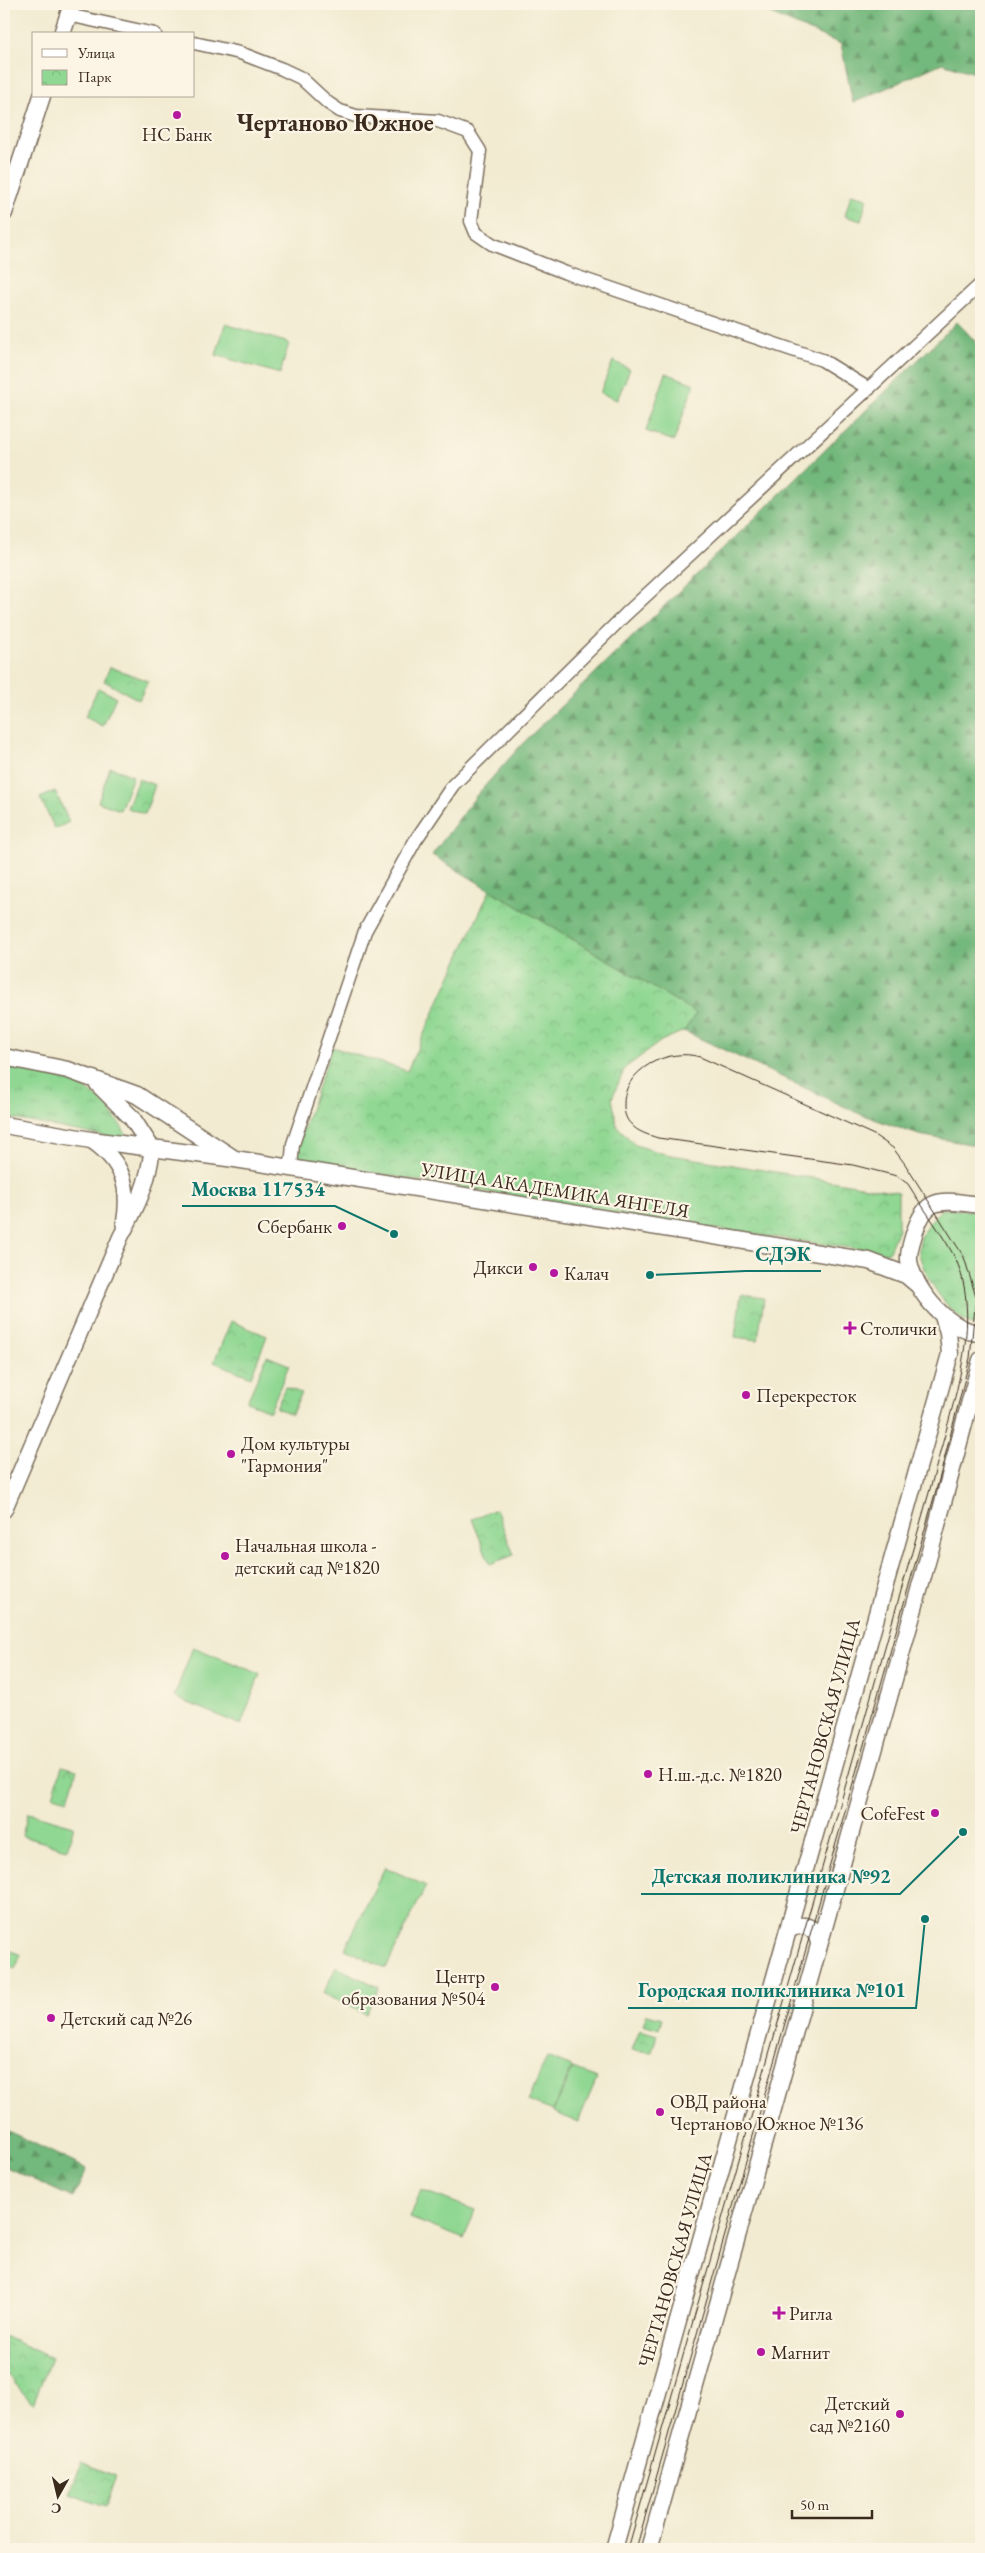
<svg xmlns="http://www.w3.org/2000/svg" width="985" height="2553" font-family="'EB Garamond',serif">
	<defs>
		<pattern id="grass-tufts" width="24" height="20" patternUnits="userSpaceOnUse" patternTransform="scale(1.25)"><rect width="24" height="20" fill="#8fd792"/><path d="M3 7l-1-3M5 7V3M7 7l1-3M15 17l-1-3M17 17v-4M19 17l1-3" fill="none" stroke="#7cb97d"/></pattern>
		<pattern id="forest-firs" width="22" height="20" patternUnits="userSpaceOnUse" patternTransform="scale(1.25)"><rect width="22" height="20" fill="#73b87c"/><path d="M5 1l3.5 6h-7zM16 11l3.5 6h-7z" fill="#609665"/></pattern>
		<pattern id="park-crowns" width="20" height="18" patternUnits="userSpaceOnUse" patternTransform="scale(1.25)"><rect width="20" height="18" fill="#8fd792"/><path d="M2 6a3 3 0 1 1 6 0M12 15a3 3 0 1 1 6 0" fill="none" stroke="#7cb97d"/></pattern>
	</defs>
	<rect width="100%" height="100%" fill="#fcf5e5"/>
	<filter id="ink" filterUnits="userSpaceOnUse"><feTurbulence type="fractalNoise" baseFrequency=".02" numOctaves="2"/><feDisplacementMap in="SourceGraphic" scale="10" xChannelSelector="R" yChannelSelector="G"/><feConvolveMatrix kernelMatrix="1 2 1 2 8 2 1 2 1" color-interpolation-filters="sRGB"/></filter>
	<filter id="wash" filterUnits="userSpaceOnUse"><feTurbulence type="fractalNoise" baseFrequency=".0096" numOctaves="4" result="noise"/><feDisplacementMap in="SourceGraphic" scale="20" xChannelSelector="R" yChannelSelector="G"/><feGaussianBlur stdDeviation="1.12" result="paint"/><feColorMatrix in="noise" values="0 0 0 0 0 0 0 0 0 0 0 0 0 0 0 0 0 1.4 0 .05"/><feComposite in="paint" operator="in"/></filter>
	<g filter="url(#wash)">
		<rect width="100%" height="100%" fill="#f2ebd1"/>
		<!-- grass -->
		<path fill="url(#grass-tufts)" stroke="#658058" d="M4,1067C67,1076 97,1082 130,1141L4,1117Z
			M942,1209L981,1211V1325C956,1328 921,1274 919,1251C918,1235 931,1219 942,1209Z"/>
		<!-- forest -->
		<path fill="url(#forest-firs)" stroke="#57714d" d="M747,4H981V75L942,63L853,103L841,44Z
			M957,322L976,342L981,337V1146L919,1135L860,1114L684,1031L696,1013L432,855L476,796L522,744Z
			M4,2129L87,2169L73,2198L4,2166Z"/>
		<!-- park -->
		<path fill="url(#park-crowns)" stroke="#658058" d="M851,194L867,198L861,221L845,216Z
			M110,667L148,681L139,700L104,681Z
			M138,779L155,785L145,814L127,808Z
			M55,791L69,822L55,829L40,798Z
			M490,890L696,1013L684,1031L661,1041L625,1068L612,1098L617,1126L635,1145L665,1154L898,1192V1229L888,1253L665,1222L302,1161L294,1155L332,1047L407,1071Z
			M741,1295L764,1298L758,1340L735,1337Z
			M231,1321L267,1336L251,1377L214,1362Z
			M285,1387L301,1393L292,1414L276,1408Z
			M496,1509L514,1555L490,1564L472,1519Z
			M62,1766L77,1770L68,1800L53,1796Z
			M7,1949L21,1955L15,1969L4,1964Z
			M647,2014L662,2018L659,2029L643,2024Z
			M640,2030L657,2035L652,2052L632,2050Z
			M4,2336L51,2358L33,2404L4,2371Z
			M81,2463L116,2476L105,2507L70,2494Z"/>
		<!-- pitch -->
		<path fill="#8fd792" stroke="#658058" d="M225,324L289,343L280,374L216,355Z
			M613,361L630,369L617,400L600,393Z
			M666,373L694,384L674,441L646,431Z
			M98,688L116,697L103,726L85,717Z
			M110,767L133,776L120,810L98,802Z
			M267,1356L289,1365L270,1411L247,1402Z
			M193,1647L260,1674L241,1725L174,1697Z
			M28,1813L74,1826L67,1849L22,1836Z
			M385,1867L426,1886L386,1968L345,1949Z
			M336,1967L379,1987L366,2014L323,1994Z
			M547,2057L572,2067L553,2111L528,2101Z
			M573,2068L597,2078L578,2122L553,2112Z
			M421,2190L475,2210L464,2239L410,2218Z"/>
	</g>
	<g filter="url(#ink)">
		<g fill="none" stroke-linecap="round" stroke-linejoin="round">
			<defs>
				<path id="minor" d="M68,15L155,34
					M194,43L240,53L282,69L301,78L328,103L340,111L356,116L438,121L468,132L480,151L471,221L476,233L492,244L566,273L822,360L869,389
					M291,1168L293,1144L365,931L415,841L453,785L626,614L981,284"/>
				<path id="tertiary" d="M91,1140C123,1162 131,1187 124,1225
					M4,1510L121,1236C137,1207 149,1182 152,1149"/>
				<path id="secondary" d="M62,34L72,4
					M4,213L42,96
					M4,1057L68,1070L137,1095L233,1158
					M98,1084L132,1118L152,1149
					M4,1125L91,1140L235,1159L869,1261L906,1275L919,1286
					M981,1205C967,1204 945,1198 932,1205C923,1210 918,1222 915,1231C912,1241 908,1251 909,1261C914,1291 951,1333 981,1333
					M790,1929C804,1922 816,1927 819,1943
					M614,2549L950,1354L948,1333L943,1316
					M649,2549L929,1555L981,1360"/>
			</defs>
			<!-- minor casing -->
			<use href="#minor" stroke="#7b6e5d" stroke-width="15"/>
			<!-- tertiary casing -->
			<use href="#tertiary" stroke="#7b6e5d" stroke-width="18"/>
			<!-- secondary casing -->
			<use href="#secondary" stroke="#7b6e5d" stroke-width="19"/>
			<!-- minor -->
			<use href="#minor" stroke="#fff" stroke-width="12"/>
			<!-- tertiary -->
			<use href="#tertiary" stroke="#fff" stroke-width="15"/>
			<!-- secondary -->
			<use href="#secondary" stroke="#fff" stroke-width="16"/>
			<!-- tram -->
			<path stroke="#3b2a1e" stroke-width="1" d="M628,2549L934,1475C950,1411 983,1326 957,1262C947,1240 922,1207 908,1184L897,1176L853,1165L658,1138C649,1135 637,1132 631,1124C626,1120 624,1112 624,1106C622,1070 668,1047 700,1057L874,1135L893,1148L905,1164L964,1257L976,1297L970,1358L940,1476L636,2549"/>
		</g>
	</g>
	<!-- markers -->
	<g fill="#b5179e" stroke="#fcf5e5" stroke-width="2">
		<circle cx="177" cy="115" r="5"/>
		<circle cx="342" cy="1226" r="5"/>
		<circle cx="533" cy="1267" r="5"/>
		<circle cx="554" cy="1273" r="5"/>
		<path d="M847.5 1320.5h5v5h5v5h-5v5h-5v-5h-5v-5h5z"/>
		<circle cx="746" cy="1395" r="5"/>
		<circle cx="231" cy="1454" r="5"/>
		<circle cx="225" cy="1556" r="5"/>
		<circle cx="648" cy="1774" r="5"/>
		<circle cx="935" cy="1813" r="5"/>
		<circle cx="495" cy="1987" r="5"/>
		<circle cx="51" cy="2018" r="5"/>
		<circle cx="660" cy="2112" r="5"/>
		<path d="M776.5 2305.5h5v5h5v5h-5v5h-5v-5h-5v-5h5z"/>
		<circle cx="761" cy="2352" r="5"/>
		<circle cx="900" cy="2414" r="5"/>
	</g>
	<g text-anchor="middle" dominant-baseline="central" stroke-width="4.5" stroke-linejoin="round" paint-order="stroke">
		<!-- poi labels -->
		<g font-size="19" fill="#3b2a1e" stroke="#fcf5e5" text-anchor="start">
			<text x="177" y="134" text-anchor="middle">НС Банк</text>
			<text x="332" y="1226" text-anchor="end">Сбербанк</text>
			<text x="523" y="1267" text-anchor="end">Дикси</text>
			<text x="564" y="1273">Калач</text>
			<text x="860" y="1328">Столички</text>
			<text x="756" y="1395">Перекресток</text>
			<text x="241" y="1443">Дом культуры<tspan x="241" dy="22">"Гармония"</tspan></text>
			<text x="235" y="1545">Начальная школа -<tspan x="235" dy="22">детский сад №1820</tspan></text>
			<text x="658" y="1774">Н.ш.-д.с. №1820</text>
			<text x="925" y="1813" text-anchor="end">CofeFest</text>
			<text x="485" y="1976" text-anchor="end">Центр<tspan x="485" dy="22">образования №504</tspan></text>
			<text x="61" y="2018">Детский сад №26</text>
			<text x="670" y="2101">ОВД района<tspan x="670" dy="22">Чертаново Южное №136</tspan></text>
			<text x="789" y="2313">Ригла</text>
			<text x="771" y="2352">Магнит</text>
			<text x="890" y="2403" text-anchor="end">Детский<tspan x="890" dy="22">сад №2160</tspan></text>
		</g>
		<!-- street labels -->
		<g font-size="19" fill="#3b2a1e" stroke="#fcf5e5">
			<text transform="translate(555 1190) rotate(9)">УЛИЦА АКАДЕМИКА ЯНГЕЛЯ</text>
			<text transform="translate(825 1726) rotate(-75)">ЧЕРТАНОВСКАЯ УЛИЦА</text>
			<text transform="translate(675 2260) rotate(-74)">ЧЕРТАНОВСКАЯ УЛИЦА</text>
		</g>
		<!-- district labels -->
		<g font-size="24" font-weight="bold" fill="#3b2a1e" stroke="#fcf5e5">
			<text x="335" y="122">Чертаново Южное</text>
		</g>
	</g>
	<!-- callouts -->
	<path fill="none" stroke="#0f766e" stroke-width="2" d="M394 1234L335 1206H182M650 1275L746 1271H821M963 1832L900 1894H641M925 1919L916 2008H628"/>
	<g fill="#0f766e" stroke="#fcf5e5" stroke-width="2">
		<circle cx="394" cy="1234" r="5"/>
		<circle cx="650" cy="1275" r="5"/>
		<circle cx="963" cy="1832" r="5"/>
		<circle cx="925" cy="1919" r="5"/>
	</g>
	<g font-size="20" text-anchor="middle" font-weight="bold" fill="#0f766e" stroke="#fcf5e5" stroke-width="4.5" stroke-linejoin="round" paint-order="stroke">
		<text x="258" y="1196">Москва 117534</text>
		<text x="783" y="1261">СДЭК</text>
		<text x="771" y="1883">Детская поликлиника №92</text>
		<text x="772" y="1997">Городская поликлиника №101</text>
	</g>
	<!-- margin -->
	<rect width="985" height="2553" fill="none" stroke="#fcf5e5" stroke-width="20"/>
	<!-- legend -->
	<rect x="32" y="32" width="162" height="65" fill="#fcf5e5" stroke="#afa495"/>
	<rect x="42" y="49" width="25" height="8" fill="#ffffff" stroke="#afa495"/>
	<text x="78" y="58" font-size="15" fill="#3b2a1e">Улица</text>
	<rect x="42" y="70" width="25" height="15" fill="url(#park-crowns)" stroke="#afa495"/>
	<text x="78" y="82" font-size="15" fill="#3b2a1e">Парк</text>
	<!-- north arrow -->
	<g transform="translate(58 2496) rotate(188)" stroke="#fcf5e5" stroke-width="4" paint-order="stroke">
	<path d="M0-4L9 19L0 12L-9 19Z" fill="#3b2a1e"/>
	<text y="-8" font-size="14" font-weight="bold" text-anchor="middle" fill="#3b2a1e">С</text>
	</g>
	<!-- scale -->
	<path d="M792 2510v8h80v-8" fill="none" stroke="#3b2a1e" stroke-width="2.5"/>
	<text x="800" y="2510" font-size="15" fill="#3b2a1e" stroke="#fcf5e5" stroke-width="4" paint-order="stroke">50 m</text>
</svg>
